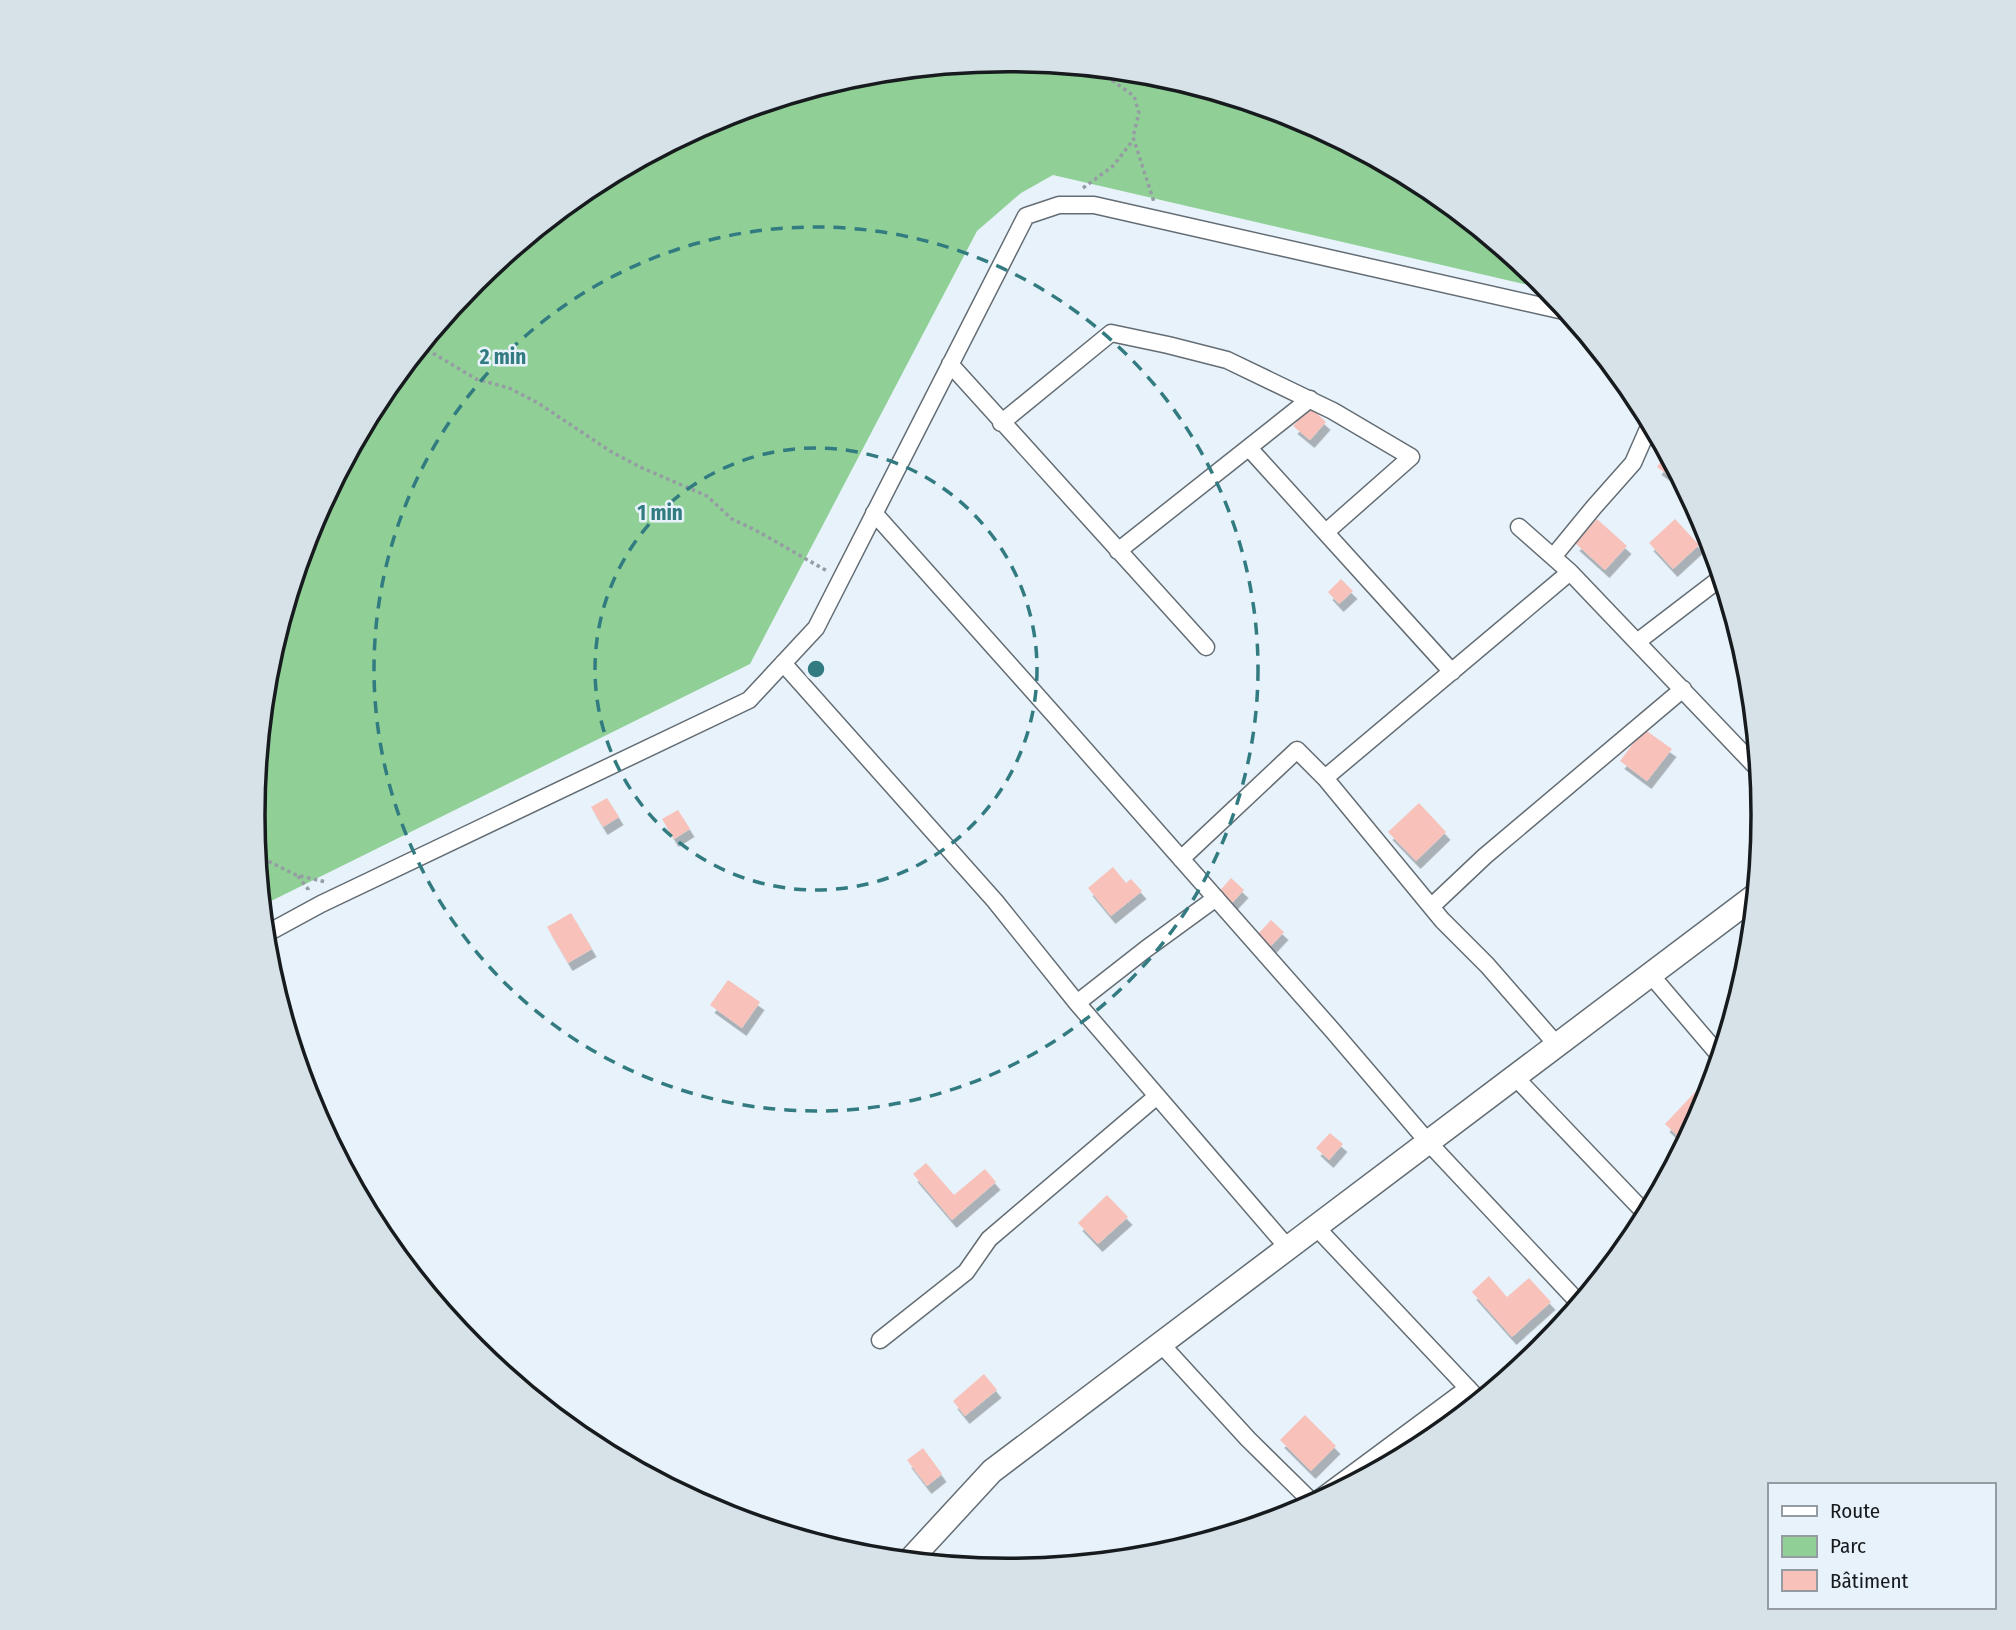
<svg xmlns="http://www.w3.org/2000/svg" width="2016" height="1630" font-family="'Fira Sans Condensed',sans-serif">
	<defs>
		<filter id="shadow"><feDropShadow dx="4.5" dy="8" stdDeviation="0" flood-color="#0004"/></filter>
	</defs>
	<rect width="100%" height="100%" fill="#e7f2fa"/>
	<!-- green -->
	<path fill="#90d097" d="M1008,60L1156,74L1297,117L1428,187L1542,281L1550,290L1053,175L1021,193L977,231L750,664L261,906L253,815L267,667L310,526L380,395L474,281L589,187L719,117L861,74Z"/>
	<!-- building -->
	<path fill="#f8c1ba" filter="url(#shadow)" d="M1310,407L1326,422L1310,440L1293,426Z
		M1667,453L1670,458L1685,487L1657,467Z
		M1597,519L1627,546L1605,570L1575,543Z
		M1675,519L1699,545L1673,569L1649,543Z
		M1341,579L1353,591L1339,604L1328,592Z
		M1644,729L1672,749L1647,781L1620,761Z
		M607,798L619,817L603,827L591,807Z
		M1419,803L1446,832L1416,861L1388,832Z
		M678,810L690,829L674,839L662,819Z
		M1113,867L1126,883L1131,879L1142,891L1111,916L1088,888Z
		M1231,878L1244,890L1230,905L1217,894Z
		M571,913L592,949L568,963L547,927Z
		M1271,920L1284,932L1270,947L1257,935Z
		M728,980L760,1002L742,1028L710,1005Z
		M1700,1087L1709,1095L1706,1104L1685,1143L1665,1124Z
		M1330,1133L1343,1144L1329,1160L1316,1148Z
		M926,1163L954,1195L985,1169L996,1182L952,1220L913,1174Z
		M1107,1195L1128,1217L1098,1244L1078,1223Z
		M1489,1276L1507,1297L1529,1278L1551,1302L1512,1337L1472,1292Z
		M984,1374L997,1390L965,1416L953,1401Z
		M1305,1415L1336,1446L1311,1471L1280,1440Z
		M923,1448L942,1474L927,1486L907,1460Z"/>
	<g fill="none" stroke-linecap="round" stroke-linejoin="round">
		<defs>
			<path id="street" d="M950,364L1206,647
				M1001,423L1111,333L1168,345L1227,360L1333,411L1411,457L1326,532
				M1249,448L1452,672
				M874,513L1057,718L1333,1031L1428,1142L1580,1304
				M1519,527L1570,572L1759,770
				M1118,551L1310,399
				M1553,557L1594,507L1633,463L1651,422
				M1637,642L1722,577
				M783,663L995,901L1077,1003L1288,1248
				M1325,778L1570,572
				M1181,859L1297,750L1325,778L1442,920L1487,965L1557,1045
				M1432,906L1485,856L1683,689
				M264,935L321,904L749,700L816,628L1026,216L1059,205H1094L1568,312
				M1650,974L1720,1056
				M1077,1003L1146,949L1216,898
				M1515,1077L1647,1215
				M1316,1227L1480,1401
				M880,1340L966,1272L989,1239L1157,1096
				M1161,1344L1248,1439L1314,1504
				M1313,1503L1468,1388"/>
			<path id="secondary" d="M909,1561L992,1471L1756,895"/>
		</defs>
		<!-- street casing -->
		<use href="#street" stroke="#646d74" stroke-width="19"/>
		<!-- secondary casing -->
		<use href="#secondary" stroke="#646d74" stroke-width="26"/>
		<!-- path -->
		<path stroke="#959da3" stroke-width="3.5" stroke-dasharray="3.5 3.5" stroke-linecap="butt" d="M1095,68L1134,96L1139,113L1133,137L1154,202
			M1083,188L1113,166L1134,139
			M421,346L476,379L509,388L538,403L610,451L640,467L707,496L732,519L757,531L827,571
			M256,855L296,875L326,882
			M298,876L308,889L309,893"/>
		<!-- street -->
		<use href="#street" stroke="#fff" stroke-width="16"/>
		<!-- secondary -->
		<use href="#secondary" stroke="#fff" stroke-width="23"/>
	</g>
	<!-- distance rings -->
	<g fill="none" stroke="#327b80" stroke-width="3.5" stroke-dasharray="12 9">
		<circle cx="816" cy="669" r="221"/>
		<circle cx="816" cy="669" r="442"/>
	</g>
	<!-- crop -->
	<path d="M0 0H2016V1630H0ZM265 815a743 743 0 1 1 1486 0a743 743 0 1 1-1486 0Z" fill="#d6e1e8" fill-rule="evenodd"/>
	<path fill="none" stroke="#171b1e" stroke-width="3.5" d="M265 815a743 743 0 1 1 1486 0a743 743 0 1 1-1486 0Z"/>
	<circle cx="816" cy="669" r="10" fill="#327b80" stroke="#e7f2fa" stroke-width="3.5"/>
	<g font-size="21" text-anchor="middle" font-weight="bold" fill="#327b80" stroke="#e7f2fa" stroke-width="5" stroke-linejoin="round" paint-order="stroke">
		<text x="503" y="364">2 min</text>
		<text x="660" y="520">1 min</text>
	</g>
	<!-- legend -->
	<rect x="1768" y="1483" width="228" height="126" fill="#e7f2fa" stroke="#949ca2" stroke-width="2"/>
	<rect x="1782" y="1506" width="35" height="10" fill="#ffffff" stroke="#949ca2" stroke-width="2"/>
	<text x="1830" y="1518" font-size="21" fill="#171b1e">Route</text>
	<rect x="1782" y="1536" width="35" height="21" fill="#90d097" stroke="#949ca2" stroke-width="2"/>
	<text x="1830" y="1553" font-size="21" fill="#171b1e">Parc</text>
	<rect x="1782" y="1570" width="35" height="21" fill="#f8c1ba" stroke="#949ca2" stroke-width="2"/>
	<text x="1830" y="1588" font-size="21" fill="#171b1e">Bâtiment</text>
</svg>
